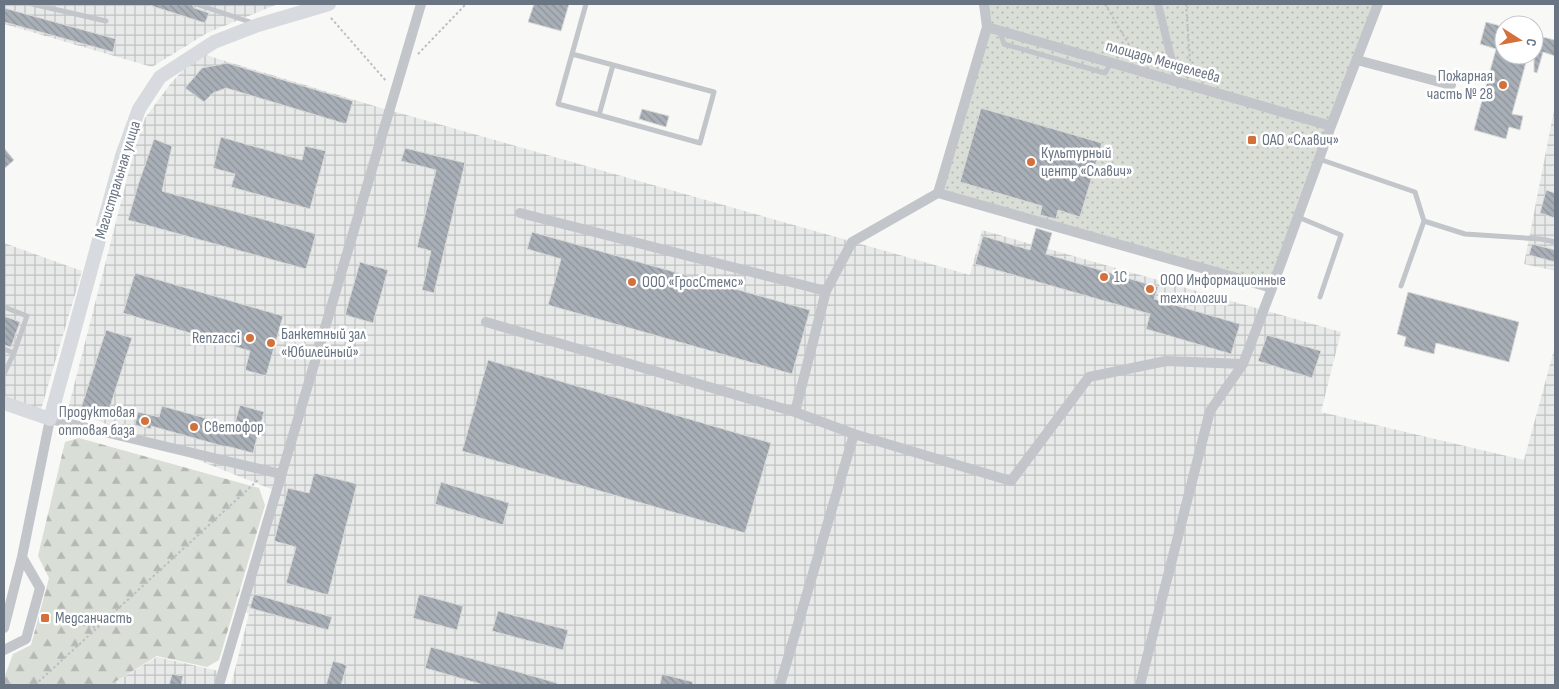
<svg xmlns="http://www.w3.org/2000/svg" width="1559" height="689" font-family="'Sofia Sans Condensed',sans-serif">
	<defs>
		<pattern id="industrial-grid" width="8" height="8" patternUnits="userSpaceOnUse" patternTransform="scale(1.25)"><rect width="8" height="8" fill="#e8eae9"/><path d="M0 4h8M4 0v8" fill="none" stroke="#c0c2c2"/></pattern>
		<pattern id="forest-firs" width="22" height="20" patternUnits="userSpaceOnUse" patternTransform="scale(1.25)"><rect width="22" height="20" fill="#d9ded7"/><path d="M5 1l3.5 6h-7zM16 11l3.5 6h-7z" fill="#b4b9b4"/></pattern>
		<pattern id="park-dots" width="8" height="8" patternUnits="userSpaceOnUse" patternTransform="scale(1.25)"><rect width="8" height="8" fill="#d9ded7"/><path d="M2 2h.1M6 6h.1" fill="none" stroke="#b4b9b4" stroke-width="1.8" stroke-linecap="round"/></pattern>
		<pattern id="building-back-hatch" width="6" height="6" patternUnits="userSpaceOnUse" patternTransform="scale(1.25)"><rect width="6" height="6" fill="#a9afb6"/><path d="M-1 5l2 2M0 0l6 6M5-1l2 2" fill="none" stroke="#8e939a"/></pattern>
	</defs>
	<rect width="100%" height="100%" fill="#f8f8f6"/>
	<!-- industrial -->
	<path fill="url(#industrial-grid)" d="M4,4H278L207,33L152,67L4,24Z
		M199,53L388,110L276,491L68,409L133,155L145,118L171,83Z
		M1555,105V271L1524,264Z
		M389,110L970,275L982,230L1341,332L1321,412L1524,460L1555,346V685H231L249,614L243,611Z
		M4,243L82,271L40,413L4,404Z
		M157,657L223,672L219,685H110Z"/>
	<!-- forest -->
	<path fill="url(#forest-firs)" d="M79,438L259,488L265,505L219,660L207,667L157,656L110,685H4V678L13,654L31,645L49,578L38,556L65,442Z"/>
	<!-- park -->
	<path fill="url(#park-dots)" d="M985,4H1376L1272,288L938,193L987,27Z"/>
	<!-- building -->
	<path fill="url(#building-back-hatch)" stroke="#d9dad8" d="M152,4H192L194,8L209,13L205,23L152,6Z
		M534,4H569L561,31L528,22Z
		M4,8L116,39L113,52L4,22Z
		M1486,22L1504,27V55H1528L1512,114L1523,116L1520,130L1509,127L1506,139L1474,130L1496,49L1480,44Z
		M1534,35L1555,40V56L1543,52L1537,73L1534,72Z
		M227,63L353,101L346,124L226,88L213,93L204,102L185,88L202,68Z
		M981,108L1102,143L1080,217L1058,210L1056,219L1040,215L1042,206L960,182Z
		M642,109L669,116L666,127L639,119Z
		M221,137L302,160L305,146L326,151L310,209L231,187L235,174L213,168Z
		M154,139L172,146L162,191L316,234L306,269L128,220L138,185Z
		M4,148L14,160L4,169Z
		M405,148L465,163L434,293L422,290L431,251L417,247L436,170L401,161Z
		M1546,190L1555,193V218L1540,213Z
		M1036,228L1052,233L1046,254L1158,287L1154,299L1240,324L1231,354L1146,329L1150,314L975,264L983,236L1030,250Z
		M532,232L810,310L792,374L548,305L561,259L527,249Z
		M1532,244L1555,250V262L1529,255Z
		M360,262L388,270L373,323L345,315Z
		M135,273L283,316L266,376L245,370L250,351L123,313Z
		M1408,292L1519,322L1509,362L1436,343L1434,354L1404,346L1406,337L1397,334Z
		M4,316L20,322L11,347L4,345Z
		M106,330L132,338L107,416L81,408Z
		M1267,335L1321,351L1312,378L1258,361Z
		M488,360L771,443L745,533L462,451Z
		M240,405L264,412L253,453L226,446V447L151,426V429L135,425L138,412L159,417L162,406L234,426Z
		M314,473L357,484L328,595L286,583L296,547L274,541L288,488L309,493Z
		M441,482L509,503L503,525L435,504Z
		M254,594L332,617L328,630L250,608Z
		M419,594L463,606L457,630L413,618Z
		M498,611L568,630L563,650L492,631Z
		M431,647L557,683L556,685H484L425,668Z
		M333,661L347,665L341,685H326Z
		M172,674L183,676L181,685H169Z
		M662,674L693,682L692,685H660Z"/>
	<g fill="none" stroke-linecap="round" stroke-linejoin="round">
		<!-- path -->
		<path stroke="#bcbec1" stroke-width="2" stroke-dasharray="2.5 2.5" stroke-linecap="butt" d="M1105,4L1138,60
			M1186,4L1191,74
			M331,18L387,82
			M418,54L466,4
			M44,616L97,628
			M35,685L258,480"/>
		<!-- service -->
		<path stroke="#c2c5c9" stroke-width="5" d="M32,4L106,21
			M196,4L253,23
			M586,4L558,104L599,115L613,65
			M1000,32L1004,44L1105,73L1111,63
			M572,54L714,92L700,143L599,115
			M1319,159L1415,192L1424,221L1465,234L1541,239L1555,242
			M1298,217L1341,235L1320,297
			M1401,286L1424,221
			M4,307L27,316L14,353L4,349
			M4,374L14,353"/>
		<!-- pedestrian -->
		<path stroke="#c2c5c9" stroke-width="8" d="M1158,4L1177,82"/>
		<!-- minor -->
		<path stroke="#c2c5c9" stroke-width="10" d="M984,4L987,27L938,193L1272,288L1331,126L1378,4
			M987,27L1331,126
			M1357,60L1451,85
			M520,213L826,291
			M486,322L795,412L854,434L780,685
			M795,412L826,291L852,242L938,193
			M854,434L1011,481L1089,377L1166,361L1243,364
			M4,628L22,557L50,419L281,474
			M4,650L26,639L40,588L22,557
			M219,685L421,4
			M1140,685L1210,411L1243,364L1272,288"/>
		<!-- secondary -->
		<path stroke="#d7dade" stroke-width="14" d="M4,403L50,419L122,156L139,109L160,77L214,42L258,25L329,4"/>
	</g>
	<!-- markers -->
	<g fill="#d4713a" stroke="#fff" stroke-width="2">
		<circle cx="1503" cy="85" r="5"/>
		<rect x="1247" y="135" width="10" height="10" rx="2.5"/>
		<circle cx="1031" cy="162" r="5"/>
		<circle cx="1104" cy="277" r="5"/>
		<circle cx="632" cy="282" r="5"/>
		<circle cx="1150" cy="289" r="5"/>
		<circle cx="250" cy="338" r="5"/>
		<circle cx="271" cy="343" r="5"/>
		<circle cx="145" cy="421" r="5"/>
		<circle cx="194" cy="427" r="5"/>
		<rect x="40" y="613" width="10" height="10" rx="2.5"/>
	</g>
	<g text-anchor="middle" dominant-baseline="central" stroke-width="5" stroke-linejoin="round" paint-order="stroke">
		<!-- street labels -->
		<g font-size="16" fill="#6a7584" stroke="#fff">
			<text transform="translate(1163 62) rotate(16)">площадь Менделеева</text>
			<text transform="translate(118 180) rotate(-73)">Магистральная улица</text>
		</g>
		<!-- poi labels -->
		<g font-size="16" fill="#6a7584" stroke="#fff" text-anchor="start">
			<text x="1493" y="76" text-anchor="end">Пожарная<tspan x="1493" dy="18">часть № 28</tspan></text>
			<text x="1262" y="140">ОАО «Славич»</text>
			<text x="1041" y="153">Культурный<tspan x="1041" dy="18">центр «Славич»</tspan></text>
			<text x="1114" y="277">1С</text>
			<text x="1160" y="280">ООО Информационные<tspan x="1160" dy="18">технологии</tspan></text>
			<text x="642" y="282">ООО «ГросСтемс»</text>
			<text x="281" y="334">Банкетный зал<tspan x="281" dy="18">«Юбилейный»</tspan></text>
			<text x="240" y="338" text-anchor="end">Renzacci</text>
			<text x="135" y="412" text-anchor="end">Продуктовая<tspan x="135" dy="18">оптовая база</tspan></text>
			<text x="204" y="427">Светофор</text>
			<text x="55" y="618">Медсанчасть</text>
		</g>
	</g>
	<!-- border -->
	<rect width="1559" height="689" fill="none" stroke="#6a7584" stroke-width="10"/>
	<!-- north arrow -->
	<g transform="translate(1519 40) rotate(101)"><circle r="24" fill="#ffffff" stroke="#c3c8ce"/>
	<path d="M0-4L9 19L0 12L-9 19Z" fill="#d4713a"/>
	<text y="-8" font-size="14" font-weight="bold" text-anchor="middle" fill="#6a7584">С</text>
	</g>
</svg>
